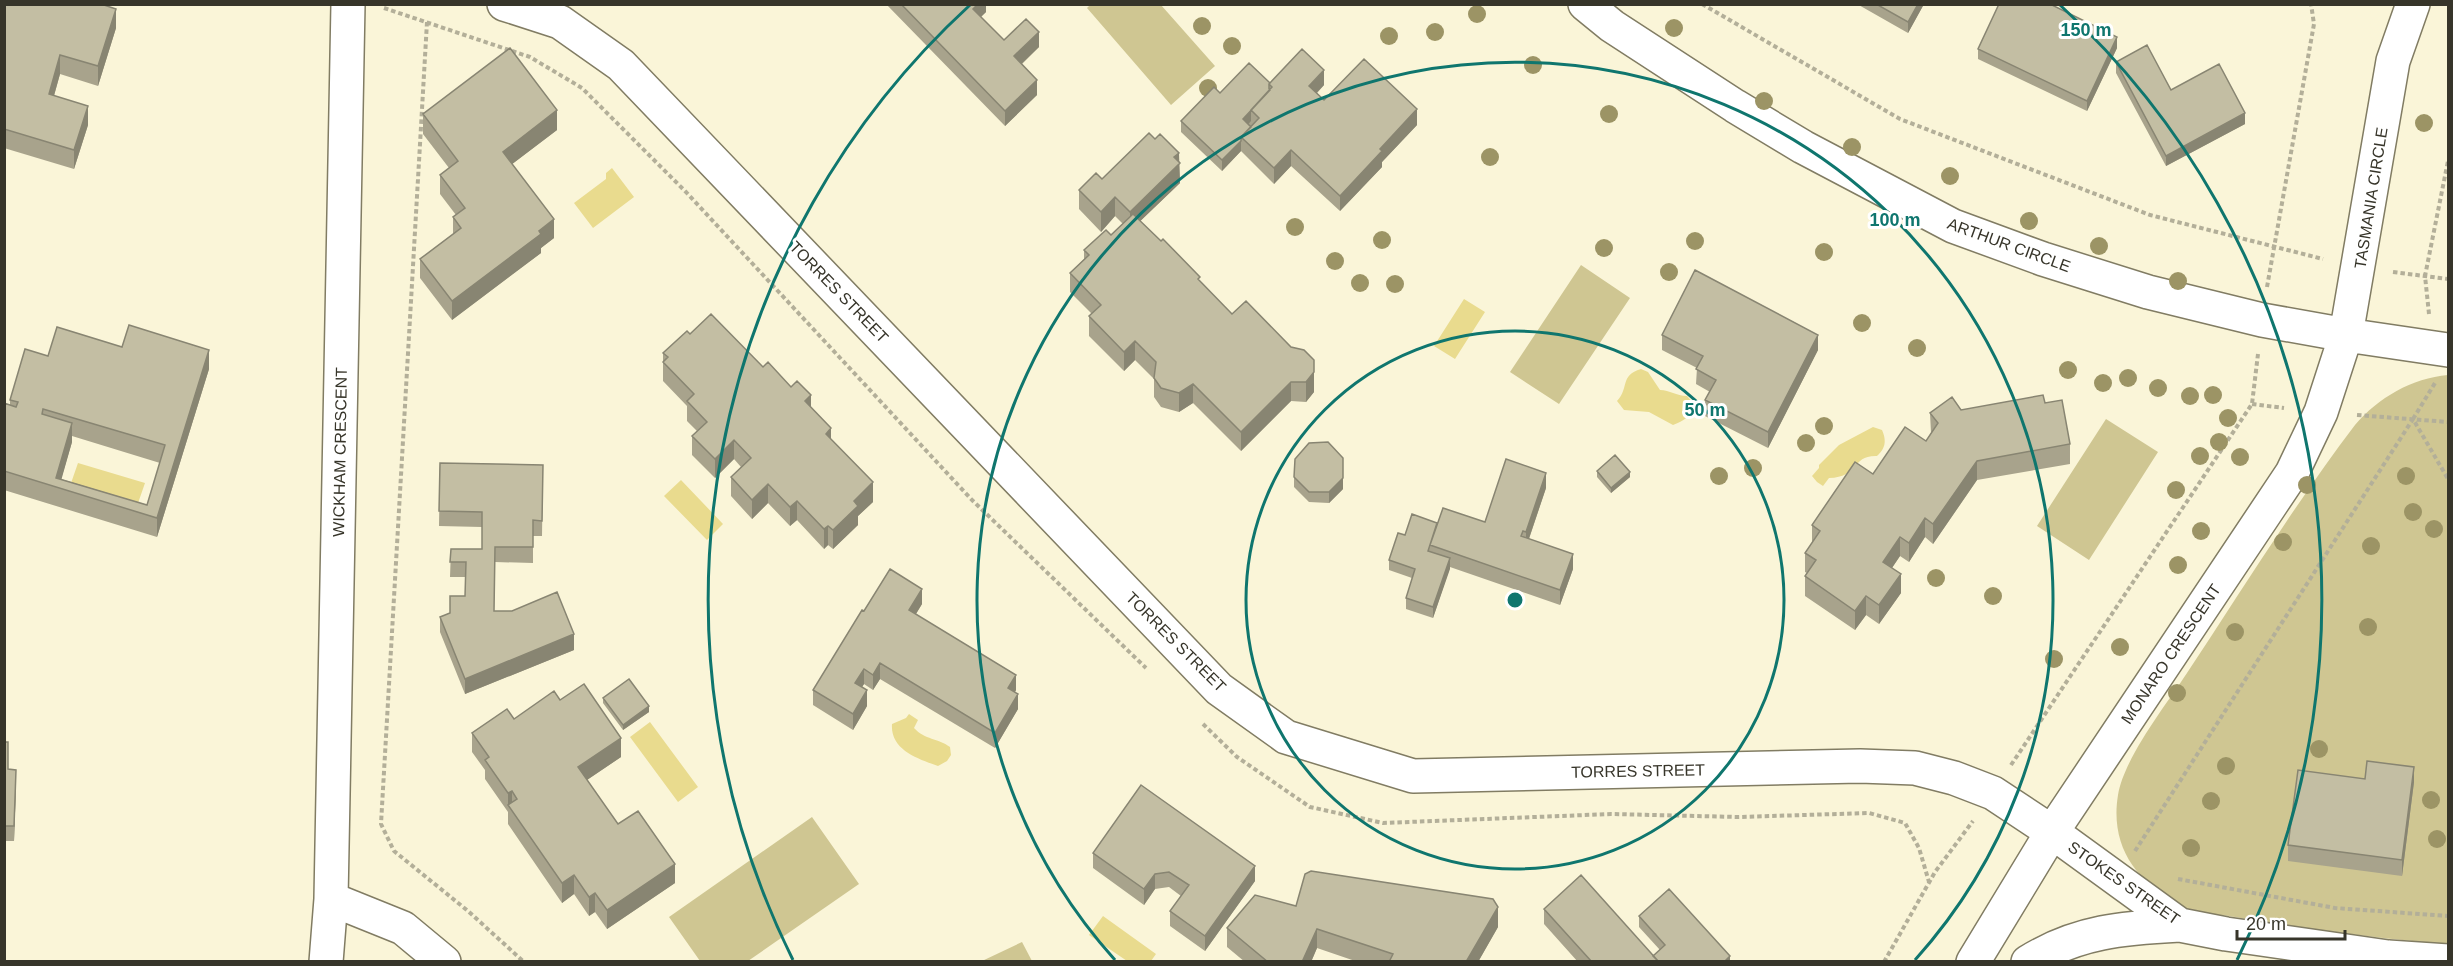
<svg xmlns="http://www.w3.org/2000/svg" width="2453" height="966" font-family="Helvetica,sans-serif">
	<rect width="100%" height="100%" fill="#faf5d8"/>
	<!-- green -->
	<path fill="#cfc692" d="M1091,4L1161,5L1215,66L1171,105L1087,8Z
		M1581,265L1630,298L1559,404L1510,372Z
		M2448,375V944C2379,939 2310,929 2241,918C2221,914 2194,914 2175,903C2134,879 2110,844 2118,795C2124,758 2166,705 2187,673C2242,590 2295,504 2355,425C2378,398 2412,378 2448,375Z
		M2106,419L2158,452L2089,560L2037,526Z
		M812,817L859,884L748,961H700L669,917Z
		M1022,942L1032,961H982Z"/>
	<!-- water -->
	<path fill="#e9db8e" d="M612,168L634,197L593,228L574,203L606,179V173Z
		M1464,299L1485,312L1455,359L1434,346Z
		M1641,369L1648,372L1660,390C1670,390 1676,396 1687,396L1694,404C1691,417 1685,420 1673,425L1649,412L1624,410L1617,401C1630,387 1619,376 1641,369Z
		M1873,427L1882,430C1887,441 1885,449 1877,456C1851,455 1860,477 1829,478L1823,486L1817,482L1812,476L1819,468V465L1839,445Z
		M78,463L145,483L137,506L70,486Z
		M681,480L723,524L707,540L664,496Z
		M909,714L918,720L914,728C925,740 938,738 950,747L951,755L947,761L938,766C918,759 890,750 892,724L906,718Z
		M650,722L698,787L678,802L630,737Z
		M1103,916L1156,954L1151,961H1127L1089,935Z"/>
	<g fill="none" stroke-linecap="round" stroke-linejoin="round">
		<defs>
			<path id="minor" d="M504,4L560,22L621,65L1219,689L1286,737L1413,776L1860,766L1915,768L1954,778L1993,793L2052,832L2180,925L2226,934L2388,957L2448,961
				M1585,4L1612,26L1735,106L1803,147L1953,226L2043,259L2148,292L2262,320L2346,335L2448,350
				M331,899L403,928L444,962
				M326,962L331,899L348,4
				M1973,962L2052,832L2292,473L2321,412L2346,335L2393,61L2413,4
				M2028,962C2078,931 2124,928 2180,925"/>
		</defs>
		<!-- minor casing -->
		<use href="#minor" stroke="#817c63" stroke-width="36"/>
		<!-- path -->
		<path stroke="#b3af99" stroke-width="4" stroke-dasharray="4.5 3" stroke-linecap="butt" d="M1702,4L1900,119L2150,215L2323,259
			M384,8L530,57L582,88L686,192L972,500L1146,668
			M427,22L381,824L394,851L468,911L524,962
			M2393,272L2448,279
			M2267,287L2314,24L2311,4
			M2429,314L2425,276L2448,161
			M2252,404L2284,408
			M2357,415L2448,422
			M2413,419L2435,383
			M1203,724L1237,757L1310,807L1383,823L1611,814L1739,817L1869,813L1905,823L1919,848L1929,882
			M2011,765L2252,404L2258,354
			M2135,851L2413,419L2448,479
			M2178,879L2335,908L2448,916
			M1884,962L1935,872L1973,821"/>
		<!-- minor -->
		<use href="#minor" stroke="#fff" stroke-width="33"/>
	</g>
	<!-- trees -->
	<g fill="#9c9465">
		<circle cx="1477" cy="14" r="9"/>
		<circle cx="1202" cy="26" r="9"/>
		<circle cx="1674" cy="28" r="9"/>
		<circle cx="1435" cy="32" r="9"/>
		<circle cx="1389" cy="36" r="9"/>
		<circle cx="1232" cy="46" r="9"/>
		<circle cx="1533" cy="65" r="9"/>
		<circle cx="1208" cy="88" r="9"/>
		<circle cx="1764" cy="101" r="9"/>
		<circle cx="1609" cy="114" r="9"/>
		<circle cx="2424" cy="123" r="9"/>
		<circle cx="1852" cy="147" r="9"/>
		<circle cx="1490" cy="157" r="9"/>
		<circle cx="1950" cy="176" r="9"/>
		<circle cx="2029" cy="221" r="9"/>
		<circle cx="1295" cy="227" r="9"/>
		<circle cx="1382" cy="240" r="9"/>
		<circle cx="1695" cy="241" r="9"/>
		<circle cx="2099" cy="246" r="9"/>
		<circle cx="1604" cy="248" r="9"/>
		<circle cx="1824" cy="252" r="9"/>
		<circle cx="1335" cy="261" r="9"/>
		<circle cx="1669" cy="272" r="9"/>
		<circle cx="2178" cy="281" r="9"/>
		<circle cx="1360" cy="283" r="9"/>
		<circle cx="1395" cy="284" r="9"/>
		<circle cx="1862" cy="323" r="9"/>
		<circle cx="1917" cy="348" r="9"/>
		<circle cx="2068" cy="370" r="9"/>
		<circle cx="2128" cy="378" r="9"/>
		<circle cx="2103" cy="383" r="9"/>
		<circle cx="2158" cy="388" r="9"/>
		<circle cx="2213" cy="395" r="9"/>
		<circle cx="2190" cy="396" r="9"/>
		<circle cx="2228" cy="418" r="9"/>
		<circle cx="1824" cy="426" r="9"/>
		<circle cx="2219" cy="442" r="9"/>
		<circle cx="1806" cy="443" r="9"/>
		<circle cx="2200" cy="456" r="9"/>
		<circle cx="2240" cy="457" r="9"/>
		<circle cx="1753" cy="468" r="9"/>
		<circle cx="1719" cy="476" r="9"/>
		<circle cx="2406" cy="476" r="9"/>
		<circle cx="2307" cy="485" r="9"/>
		<circle cx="2176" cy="490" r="9"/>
		<circle cx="2413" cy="512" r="9"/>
		<circle cx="2434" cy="529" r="9"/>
		<circle cx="2201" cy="531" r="9"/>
		<circle cx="2283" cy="542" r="9"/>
		<circle cx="2371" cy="546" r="9"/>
		<circle cx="2178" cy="565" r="9"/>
		<circle cx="1936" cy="578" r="9"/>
		<circle cx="1993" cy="596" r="9"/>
		<circle cx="2368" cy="627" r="9"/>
		<circle cx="2235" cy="632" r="9"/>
		<circle cx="2120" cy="647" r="9"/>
		<circle cx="2054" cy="659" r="9"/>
		<circle cx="2177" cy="693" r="9"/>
		<circle cx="2319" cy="749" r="9"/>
		<circle cx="2226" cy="766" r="9"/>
		<circle cx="2431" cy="800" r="9"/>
		<circle cx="2211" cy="801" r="9"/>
		<circle cx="2437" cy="839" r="9"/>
		<circle cx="2191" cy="848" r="9"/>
	</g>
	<!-- wall -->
	<path fill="#a8a38c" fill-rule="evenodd" d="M4,4L116,28L98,86L60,74L54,96L88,125L74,169L4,148Z
		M886,4H986V12L981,17L1004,40L1039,47L1022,64L1037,95L1005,126Z
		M1857,4H1924L1908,33Z
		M2117,48L2087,111L1978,59V49Z
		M2116,62L2171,90L2245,124L2166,166L2116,73Z
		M1270,83L1324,85L1317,93L1324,100L1417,125L1382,162V167L1340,211L1291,166L1274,184L1241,151L1222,171L1181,132V121Z
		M423,114L557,130L512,164L554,238L541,248V253L452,320L420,278V259L453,234V217L456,215L440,194V175L449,168L423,134Z
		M1179,162L1180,183L1140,221L1232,314L1246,301L1314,392L1306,402L1291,401L1241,451L1193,403L1179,412L1161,407L1154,397V379L1135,360L1124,371L1089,336V316L1092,314L1070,292V273L1084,259V250L1111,235L1123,224L1115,216L1101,232L1079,209V190L1102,179Z
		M690,334L763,367L811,408L831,439L873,502L858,516V525L833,549L828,545L824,549L797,520L790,526L768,503L752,519L731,496V477L741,467L734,459L715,478L692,455V436L697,431L687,421V406L663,381V353Z
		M1662,335L1818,350L1768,448L1705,416V400L1710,392L1696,384L1697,368L1662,350Z
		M122,347L209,369L157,537L4,490V403L10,405V400ZM72,436L160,463L147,505L61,479L72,442Z
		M2045,403L2070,444V464L1977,480L1933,544L1925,537L1909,562L1900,556L1892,568L1901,593L1879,624L1866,615L1855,630L1805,596V576L1807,573L1805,572V553L1812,543V525L1873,474L1926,441L1931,433L1930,413Z
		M440,463L543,465L542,536H533V563L495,562L494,611L574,650L465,694L440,632V617L450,613L465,596L466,577H450L451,549H482V527L439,526Z
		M1597,471L1630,477L1611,493L1597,477Z
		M1294,477L1343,489L1329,503L1309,502L1294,487Z
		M1546,488L1529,539L1573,569L1560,605L1450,567L1433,618L1406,609V598L1412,578L1389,570V560L1437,523L1485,522Z
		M922,604L916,614L1016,690L1015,692L1018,709L995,748L880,679L873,690L864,684L862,687L867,706L853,730L813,705V690L864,611Z
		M603,698L649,712L623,730L603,703Z
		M560,700L621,757L587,780L618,824L675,883L607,929L595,912L589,916L574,894L562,903L508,824V812L485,779V770L472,752V733L514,719Z
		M4,742L8,769L16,785L14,841H4Z
		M2365,779L2414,782L2402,876L2288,861V845Z
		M1093,853L1255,881L1205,951L1170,926V911L1181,896L1169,887L1155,889L1144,905L1093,868Z
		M1296,906L1498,927L1478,962H1358L1317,948L1311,962H1245L1227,947V928Z
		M1544,909L1653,956L1660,950L1639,927V916L1730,962H1578L1544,924Z"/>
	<!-- shaded-wall -->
	<path fill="#888572" d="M978,4H986V12L973,24V9Z
		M1918,4H1924L1908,33V22Z
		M116,9V28L98,86V66Z
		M1039,32V47L1014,71V56Z
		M2117,37V48L2087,111V101Z
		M60,55V74L49,113V94Z
		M1324,70V85L1309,101V86Z
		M1037,80V95L1005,126V111Z
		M88,106V125L74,169V150Z
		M1417,109V125L1382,162V167L1340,211V196L1380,149Z
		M557,110V130L503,171V152Z
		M1251,111V121L1243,130V119Z
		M2245,113V124L2166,166V156Z
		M1241,141V151L1222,171V160Z
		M1291,150V166L1274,184V168Z
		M1179,153L1180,183L1130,231V212L1174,157Z
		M1115,197V216L1101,232V212Z
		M554,219V238L541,248V253L452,320V301Z
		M1818,335V350L1768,448V432Z
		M1135,341V360L1124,371V352Z
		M209,350V369L157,537V518Z
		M1314,372V392L1306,402V382Z
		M1291,382V401L1241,451V432Z
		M1193,384V403L1179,412V393Z
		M811,395V415L805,401Z
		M72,423V442L59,488L56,478Z
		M831,428V447L826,434Z
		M734,440V459L715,478V459Z
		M1977,461V480L1933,544V524Z
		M1630,472V477L1611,493V488Z
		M1546,473V488L1526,547V532Z
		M1343,478V489L1329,503V492Z
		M873,482V502L858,516V525L833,549V530L854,501Z
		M768,484V503L752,519V500Z
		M797,501V520L790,526V507Z
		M1925,518V537L1909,562V543Z
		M828,526V545L824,549V529Z
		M1900,537V556L1883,581V562Z
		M1573,554V569L1560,605V590Z
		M1450,558V569L1433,618V607Z
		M1901,574V593L1879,624V605Z
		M922,589V604L909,625V610Z
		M1866,596V615L1855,630V611Z
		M574,634V650L465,694V679Z
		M880,663V679L873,690V675Z
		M864,669V684L855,698V683Z
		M1016,675V690L1008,704V688Z
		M867,690V706L853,730V714Z
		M1018,694V709L995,748V733Z
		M649,706V712L623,730V725Z
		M621,738V757L578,786V767Z
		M2414,767V782L2402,876V860Z
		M16,770V785L14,841V826Z
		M512,791V810L508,805V813V793Z
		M675,864V883L607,929V910Z
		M1255,866V881L1205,951V936Z
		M1155,874V889L1144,905V889Z
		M574,875V894L562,903V883Z
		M595,893V912L589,916V897Z
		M1498,907V927L1478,962H1466Z
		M1317,929V948L1311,962H1302Z
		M1730,956V962H1724Z"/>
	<!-- building -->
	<path fill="#c3bea3" stroke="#888572" stroke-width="1.5" fill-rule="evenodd" d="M4,4H101L116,9L98,66L60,55L49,94L88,106L74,150L4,129Z
		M901,4H978L973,9L1004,40L1026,19L1039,32L1014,56L1037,80L1005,111Z
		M1876,4H1918L1908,22Z
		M1999,4H2050L2117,37L2087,101L1978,49Z
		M2147,45L2171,90L2219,64L2245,113L2166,156L2116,62Z
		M510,48L557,110L503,152L554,219L539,231L541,234L452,301L420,259L461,228L453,217L465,208L440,175L458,161L423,114Z
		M1302,49L1324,70L1309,86L1324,100L1364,59L1417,109L1380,149L1382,151L1340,196L1291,150L1274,168L1241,137L1259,118L1251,110L1272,87L1269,84Z
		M1249,63L1270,83L1269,84V89L1270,90L1243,119L1251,127L1241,137V141L1222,160L1181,121L1214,87L1220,93Z
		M1149,133L1155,139L1160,134L1179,153L1174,157L1180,163L1130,212L1115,197L1101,212L1079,190L1096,173L1102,179Z
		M1133,214L1161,241L1163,239L1200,277L1198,279L1232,314L1246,301L1291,347L1304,350L1314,360V372L1306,382H1291L1241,432L1193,384L1179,393L1161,388L1154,378L1156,362L1135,341L1124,352L1089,316L1101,305L1070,273L1089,255L1084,250L1106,230L1111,235Z
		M1695,270L1818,335L1768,432L1705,400L1716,380L1696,369L1703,356L1662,335Z
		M711,314L763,367L768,362L791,387L797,381L811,395L805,401L831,428L826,434L873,482L854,501L858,506L833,530L828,526L824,529L797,501L790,507L768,484L752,500L731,477L751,458L734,440L715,459L692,436L707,422L687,401L694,394L663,362L668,357L663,353L687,331L690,334Z
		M129,325L209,350L157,518L4,471V403L16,407L18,402L10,400L25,349L48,356L57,327L122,347ZM43,409L165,445L147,505L56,478L72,423L42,414Z
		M2043,395L2045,403L2062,400L2070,444L1977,461L1933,524L1925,518L1909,543L1900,537L1883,562L1901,574L1879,605L1866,596L1855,611L1805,576L1816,560L1805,553L1820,531L1812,525L1855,462L1873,474L1905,427L1926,441L1938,423L1930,413L1952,397L1961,410Z
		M1328,442L1343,458V478L1329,492H1309L1294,477L1295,459L1309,443Z
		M1615,455L1630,472L1611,488L1597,471Z
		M1506,459L1546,473L1526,532L1523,531L1521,536L1573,554L1560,590L1430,545L1443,508L1485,522Z
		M440,463L543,465L542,521L533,520V547H495L494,611H512L557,592L574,634L465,679L440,617L450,613V596H465L466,562H450L451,549H482V512L439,511Z
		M1412,514L1437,523L1428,551L1450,558L1433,607L1406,598L1415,569L1389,560L1398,533L1405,535Z
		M890,569L922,589L909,610L1016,675L1008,688L1018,694L995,733L880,663L873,675L864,669L855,683L867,690L853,714L813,690L862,610L864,611Z
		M629,679L649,706L623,725L603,698Z
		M584,684L621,738L578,767L618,824L638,811L675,864L607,910L595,893L589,897L574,875L562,883L508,805L517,799L512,791L508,793L485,760L489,757L472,733L507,709L514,719L554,691L560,700Z
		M4,742H8V769L16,770L14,826H4Z
		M2367,761L2414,767L2402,860L2288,845L2298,770L2365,779Z
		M1141,785L1255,866L1205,936L1170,911L1189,885L1169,872L1155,874L1144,889L1093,853Z
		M1311,871L1493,899L1498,907L1466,962H1389L1393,954L1317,929L1302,962H1268L1227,928L1255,895L1296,906L1305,874Z
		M1581,875L1659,962H1592L1544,909Z
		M1669,889L1730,956L1724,962H1659L1653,956L1665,945L1639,916Z"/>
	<!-- distance rings -->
	<g fill="none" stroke="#0f766e" stroke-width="3">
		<circle cx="1515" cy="600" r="269"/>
		<path d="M1115 960A538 538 0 1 1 1915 960"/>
		<path d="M793 960A807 807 0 0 1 970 5M2060 5A807 807 0 0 1 2237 960"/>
	</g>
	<g text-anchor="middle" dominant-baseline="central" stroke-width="6" stroke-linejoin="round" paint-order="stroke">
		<!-- street labels -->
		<g font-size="16" fill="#37352a" stroke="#fff">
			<text transform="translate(2371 198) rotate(-81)">TASMANIA CIRCLE</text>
			<text transform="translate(2009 245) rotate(20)">ARTHUR CIRCLE</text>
			<text transform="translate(839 292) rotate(46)">TORRES STREET</text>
			<text transform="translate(340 452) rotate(-89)">WICKHAM CRESCENT</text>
			<text transform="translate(1176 642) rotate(45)">TORRES STREET</text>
			<text transform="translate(2171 654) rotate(-56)">MONARO CRESCENT</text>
			<text transform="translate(1638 771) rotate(-1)">TORRES STREET</text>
			<text transform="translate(2124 883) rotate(35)">STOKES STREET</text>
		</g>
	</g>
	<circle cx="1515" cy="600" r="9" fill="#0f766e" stroke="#fff" stroke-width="3"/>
	<g font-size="18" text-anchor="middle" font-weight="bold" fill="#0f766e" stroke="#fff" stroke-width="6" stroke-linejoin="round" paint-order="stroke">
		<text x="2086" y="36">150 m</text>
		<text x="1895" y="226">100 m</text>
		<text x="1705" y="416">50 m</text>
	</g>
	<!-- border -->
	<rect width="2453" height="966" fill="none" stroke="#37352a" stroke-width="12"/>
	<!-- scale -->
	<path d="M2237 930v9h108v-9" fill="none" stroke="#37352a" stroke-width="3"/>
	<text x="2246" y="930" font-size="18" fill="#37352a" stroke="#ffffff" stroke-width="4.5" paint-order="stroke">20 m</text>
</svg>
